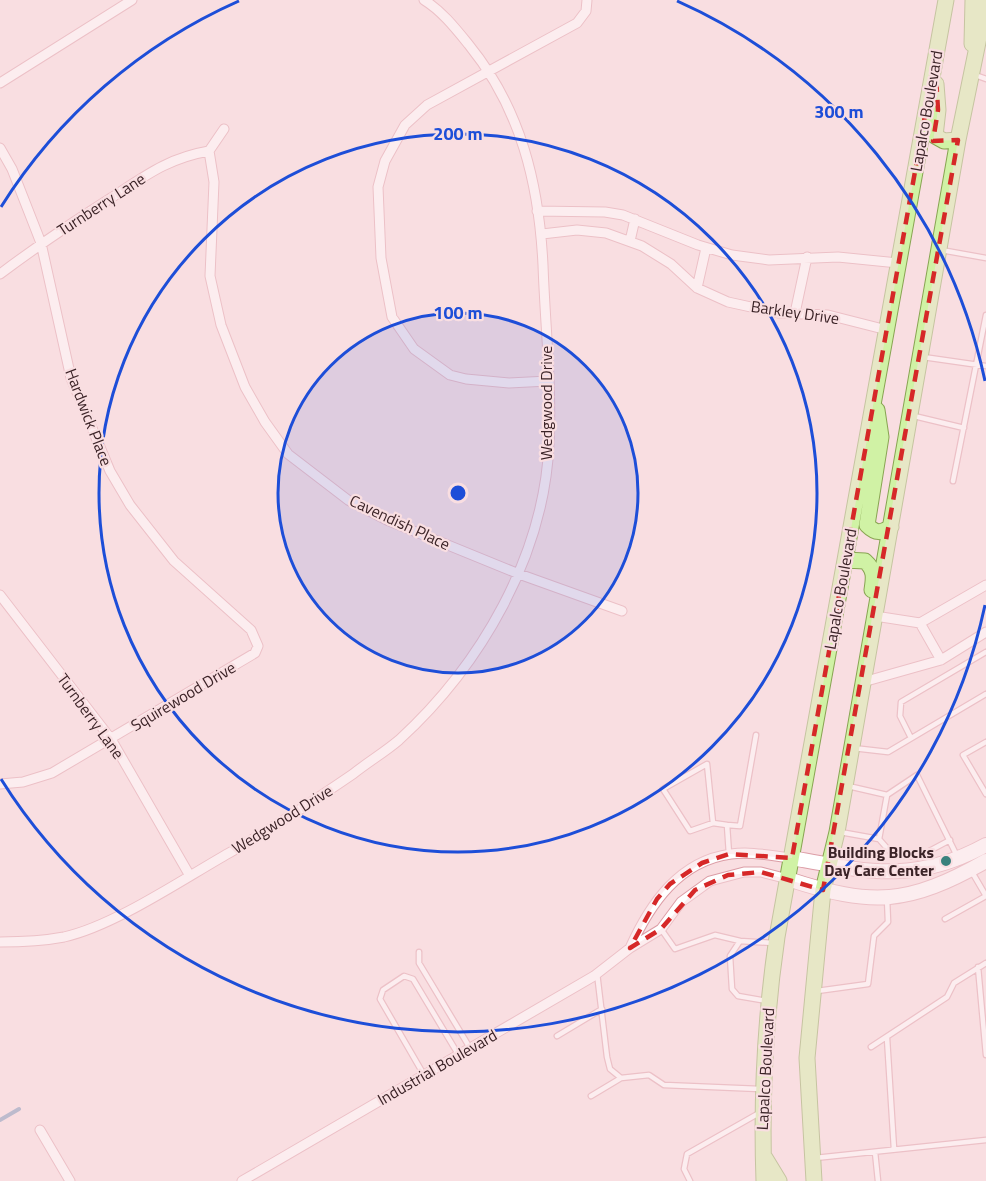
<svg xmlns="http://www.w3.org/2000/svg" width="986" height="1181" font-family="'Titillium Web',sans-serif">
	<rect width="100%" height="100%" fill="#f9dee1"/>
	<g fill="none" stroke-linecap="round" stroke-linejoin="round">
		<!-- stream -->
		<path stroke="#7490b4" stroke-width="4" d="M0,1120L19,1109"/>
		<defs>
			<path id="lane" d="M975,75L986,79
				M941,250L986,258
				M923,357L986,366
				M914,416L964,428
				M953,481L986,315
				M911,738L900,716L901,702L986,652
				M986,742L963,755L986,794
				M853,748L888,752L986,694
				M848,786L887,795L917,775L957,856
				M713,823L707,764L663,789L690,831L713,823L727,825L729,854
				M727,825L740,826L756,735
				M840,832L879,839L893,855L918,857L950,840
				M879,839L887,795
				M972,872L986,896
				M945,919L986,896
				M661,929L675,949L715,935L740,941
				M419,952V963L470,1048
				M978,967L986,1055
				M597,973L607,1057L610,1069L621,1078L649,1075L664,1085L760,1089
				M817,991L868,984L874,936L888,922L887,898
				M767,1001L738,996L732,989L730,956L740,941L773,943
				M557,1036L602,1009
				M887,1038L894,1149
				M871,1047L947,997L954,983L986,963
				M424,1075L380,999L383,990L404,976L413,979L458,1054
				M591,1096L621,1078
				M875,1152L878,1181
				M815,1158L986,1140
				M690,1181L684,1169L687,1154L761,1112"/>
			<path id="street" d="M0,83L132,0
				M0,148L12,169L41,243L71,378L110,471L130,505L174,561L251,630L258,646L255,653L52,773L23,782L0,784
				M209,151L214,182L210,276L221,325L245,387L265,422L288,454L348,500L389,521L519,574L622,611
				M209,151L224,129
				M537,211L605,212L623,215L698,245L732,255L769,260L838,257L898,263
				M542,234L577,230L606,233L642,246L671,264L697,288L728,302L778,313L828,315L887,330
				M630,241L635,219
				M0,274C36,247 73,222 111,198C145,176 168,158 209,151
				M697,288L706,248
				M795,313L807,257
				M548,381L509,383L466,379L450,375L414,349L392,317L381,258L378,187L385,161L405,125L427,105L577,23L586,11L587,0
				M0,595L111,739L190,876
				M875,616L920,623
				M941,660L920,623L986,585
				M863,682L941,660L986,632
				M0,942C21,942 43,941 64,937C114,926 183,879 229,853C272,829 312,802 353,774C368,762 385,752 399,740C481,665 544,556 549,444C552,385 545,324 543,265C539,184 521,109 469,45C456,29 442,11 424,0
				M630,948C650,904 679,861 731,854C752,851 772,856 792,858
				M40,1130L70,1181
				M242,1181L594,976L630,948L661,929L681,902L710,881L744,872H761L788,879"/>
			<path id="secondary" d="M792,858C868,872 915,884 986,845
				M788,879C873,907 908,905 986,861"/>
			<path id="primary" d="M972,44L973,0
				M936,84L938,110L935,136L944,141L958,140
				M877,410L881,437L867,525C876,534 881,533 891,527
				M845,560L865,561C875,570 874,577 872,590
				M765,1158L779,1181
				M764,1181C761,1098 765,1019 777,937L946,0
				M814,1181L807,1058L823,890L837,832L958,140L986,3"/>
		</defs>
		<!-- lane casing -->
		<use href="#lane" stroke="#dc9da6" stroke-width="7"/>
		<!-- street casing -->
		<use href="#street" stroke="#dc9da6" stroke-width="11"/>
		<!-- secondary casing -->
		<use href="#secondary" stroke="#dc9da6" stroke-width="16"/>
		<!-- primary casing -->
		<use href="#primary" stroke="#88a452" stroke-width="17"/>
		<!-- lane -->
		<use href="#lane" stroke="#fff" stroke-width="4.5"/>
		<!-- street -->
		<use href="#street" stroke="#fff" stroke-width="9"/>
		<!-- secondary -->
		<use href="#secondary" stroke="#fff" stroke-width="14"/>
		<!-- primary -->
		<use href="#primary" stroke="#d0f2a5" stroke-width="15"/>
	</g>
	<!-- marked area -->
	<path d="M0 0H986V1181H0ZM935,60L938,110L933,141L958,140L823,890L761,872L728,875L695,890L661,929L630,948L657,899L670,884L702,863L729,854L792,858Z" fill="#f9dee1" fill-opacity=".55" fill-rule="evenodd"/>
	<path fill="none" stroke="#d62828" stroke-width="4.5" stroke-dasharray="12 8" stroke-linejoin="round" d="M935,60L938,110L933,141L958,140L823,890L761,872L728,875L695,890L661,929L630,948L657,899L670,884L702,863L729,854L792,858Z"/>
	<!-- distance rings -->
	<circle cx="458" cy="493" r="180" fill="#1d4ed8" fill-opacity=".12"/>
	<g fill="none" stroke="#1d4ed8" stroke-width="3">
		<circle cx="458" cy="493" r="180"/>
		<circle cx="458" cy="493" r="359"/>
		<path d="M985 605A539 539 0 0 1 1 779M1 207A539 539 0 0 1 239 1M677 1A539 539 0 0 1 985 381"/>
	</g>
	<!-- markers -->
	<circle fill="#39817c" stroke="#f9dee1" stroke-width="2" cx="946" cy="861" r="6"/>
	<g text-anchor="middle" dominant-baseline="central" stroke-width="4.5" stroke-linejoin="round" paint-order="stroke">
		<!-- street labels -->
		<g font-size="16" fill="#3b2327" stroke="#f9dee1">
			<text transform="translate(926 111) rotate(-80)">Lapalco Boulevard</text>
			<text transform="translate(101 204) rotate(-33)">Turnberry Lane</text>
			<text transform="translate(795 312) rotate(8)">Barkley Drive</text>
			<text transform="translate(546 403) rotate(-90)">Wedgwood Drive</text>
			<text transform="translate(89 417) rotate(69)">Hardwick Place</text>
			<text transform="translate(400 522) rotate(25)">Cavendish Place</text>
			<text transform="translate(840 589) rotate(-80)">Lapalco Boulevard</text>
			<text transform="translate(183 696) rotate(-31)">Squirewood Drive</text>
			<text transform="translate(91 716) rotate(54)">Turnberry Lane</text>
			<text transform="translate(282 819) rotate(-32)">Wedgwood Drive</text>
			<text transform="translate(437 1067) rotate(-30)">Industrial Boulevard</text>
			<text transform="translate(765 1069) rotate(-87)">Lapalco Boulevard</text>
		</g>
		<!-- poi labels -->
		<g font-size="16" font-weight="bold" fill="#3b2327" stroke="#f9dee1" text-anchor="end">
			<text x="934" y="852">Building Blocks<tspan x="934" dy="18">Day Care Center</tspan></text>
		</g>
	</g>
	<circle cx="458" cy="493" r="9" fill="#1d4ed8" stroke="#f9dee1" stroke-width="3"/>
	<g font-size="18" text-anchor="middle" font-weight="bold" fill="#1d4ed8" stroke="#f9dee1" stroke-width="4.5" stroke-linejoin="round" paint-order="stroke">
		<text x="839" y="118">300 m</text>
		<text x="458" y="140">200 m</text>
		<text x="458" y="319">100 m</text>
	</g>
</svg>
